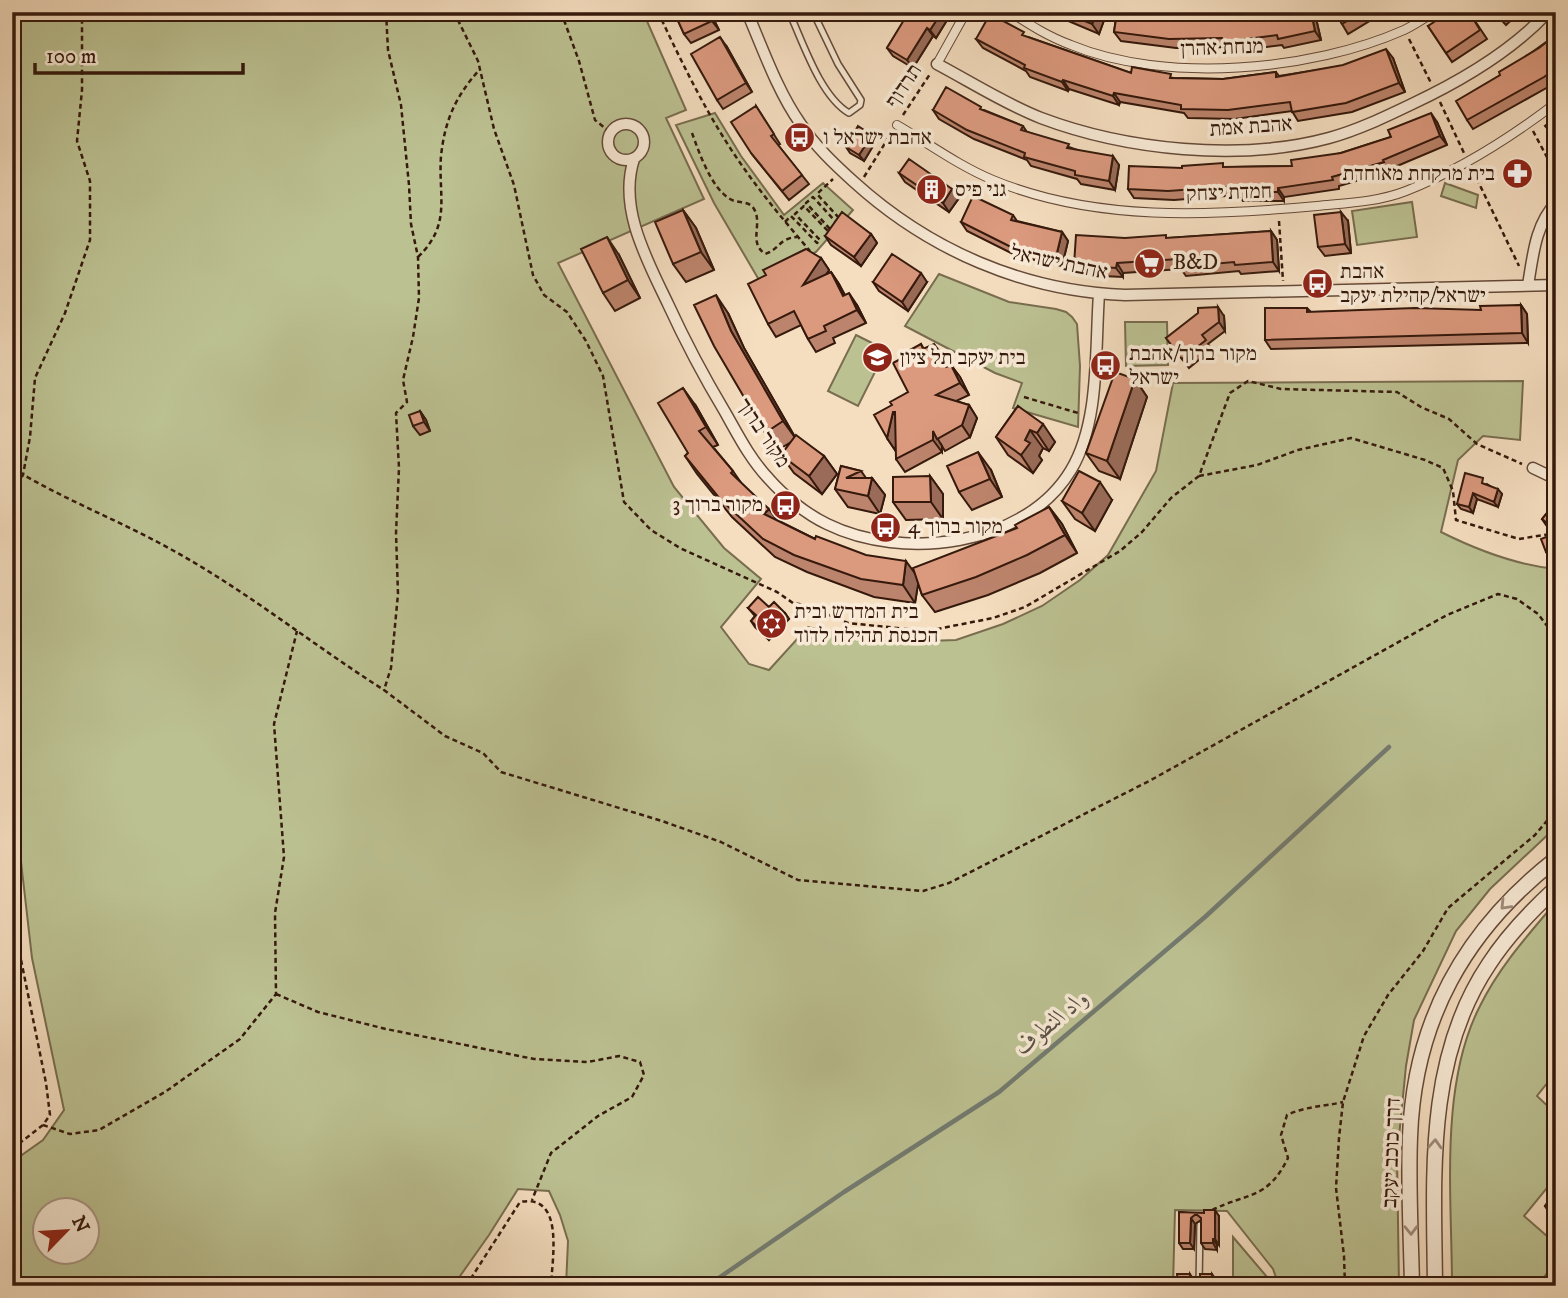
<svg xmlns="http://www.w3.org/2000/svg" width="1568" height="1298" font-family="'IM FELL DW Pica',Amiri,'Frank Ruhl Libre',serif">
	<rect width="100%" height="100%" fill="#f5dec0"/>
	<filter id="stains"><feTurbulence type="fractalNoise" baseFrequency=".00286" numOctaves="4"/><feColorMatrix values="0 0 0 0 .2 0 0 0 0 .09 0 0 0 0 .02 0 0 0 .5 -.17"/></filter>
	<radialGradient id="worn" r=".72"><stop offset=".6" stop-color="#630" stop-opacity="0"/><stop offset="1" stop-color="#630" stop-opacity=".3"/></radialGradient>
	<!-- green -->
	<path fill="#bcc192" stroke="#786d4f" stroke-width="2" fill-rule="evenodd" d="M12,12H643L686,110L666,118L704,199L558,263L674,487L724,548L761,579L721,627L749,664L769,670L808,627L863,639L898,642L956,640L1003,624L1042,606L1080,580L1108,555L1156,471L1173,383L1523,381L1520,440L1483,436L1458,460L1441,532C1477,550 1516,565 1556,569V827L1490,889L1456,931L1414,1020L1406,1066L1397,1157L1399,1286H1279L1273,1269L1227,1211L1175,1210L1173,1286H566L568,1241L560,1215L549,1191L518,1189L489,1235L453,1286H12V1162L43,1140L64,1110L32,958L20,853L12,831ZM46,1210H88V1252H46Z
		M715,113L741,156L784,215L823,183L853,210L816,252L759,280L714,203L676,125Z
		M1445,183L1478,195L1476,208L1441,196Z
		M1412,202L1417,237L1357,245L1352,211Z
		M939,274L1009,302L1056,309L1066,312L1072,317L1077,324L1080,366L1078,427L1013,408L1022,383L995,373L905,326Z
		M1125,322H1167L1168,365L1126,366Z
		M856,335L886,350L858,406L828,391Z
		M1556,902V1072L1537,1096L1556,1114V1177L1524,1216L1556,1244V1260L1538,1286H1452C1452,1198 1439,1085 1480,1006C1499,967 1528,935 1556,902Z
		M1233,1237L1267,1277L1269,1286H1233Z"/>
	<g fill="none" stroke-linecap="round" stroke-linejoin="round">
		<!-- stream -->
		<path stroke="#737b70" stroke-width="4.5" d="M707,1286L844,1192L999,1092L1205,917L1389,747"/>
		<defs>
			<path id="service" d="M789,12C803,42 820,96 849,113L860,105L861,100L838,64L813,12
				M1199,1286L1200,1225"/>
			<path id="pedestrian" d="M1010,12C1030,25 1049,37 1071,45C1165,84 1312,71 1404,30C1415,25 1425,17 1436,12
				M937,64L966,12
				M897,125C928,143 959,166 993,180C1094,222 1210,216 1317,206C1347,203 1378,202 1406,191C1460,170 1510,138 1556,103"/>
			<path id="minor" d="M747,12C763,49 777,90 800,123C815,146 834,164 854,182C929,250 1023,291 1125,295L1556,285
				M937,64C971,82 1005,104 1041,118C1126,150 1240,162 1329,138C1358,130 1385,117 1412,104C1461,81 1511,52 1548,12
				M608 142a18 18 0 1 1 36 0a18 18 0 1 1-36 0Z
				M634,159C618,208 647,260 668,304C685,341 704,377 725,412C738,435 750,459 769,479C784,496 806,514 827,524C902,561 1025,547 1071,470C1100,422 1095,349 1099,294
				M1528,285C1533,256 1535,225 1556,203
				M1533,468L1556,479"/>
			<path id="tertiary" d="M1412,1286C1411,1236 1408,1186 1410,1137C1414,1020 1465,930 1556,859
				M1435,1286C1434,1177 1425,1059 1489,964C1507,936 1531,911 1556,888"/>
		</defs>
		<!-- service casing -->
		<use href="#service" stroke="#654a39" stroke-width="8"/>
		<!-- pedestrian casing -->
		<use href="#pedestrian" stroke="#654a39" stroke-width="10"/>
		<!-- minor casing -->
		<use href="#minor" stroke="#654a39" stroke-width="13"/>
		<!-- tertiary casing -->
		<use href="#tertiary" stroke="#654a39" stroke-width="17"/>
		<!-- path -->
		<path stroke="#35190c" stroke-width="2.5" stroke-dasharray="5 3.5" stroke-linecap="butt" d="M386,12L388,50L401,105L409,185L411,224L418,257L419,298L413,337L403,380L407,402L396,413L399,468L396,533L398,594L391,668L384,690L445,736L483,753L501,772L662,821L721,842L798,880L923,891L949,883L1151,780L1447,615L1498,594L1517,599L1538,614L1554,635L1556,649
			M454,12L478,61L494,129L514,185L533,275L544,295L567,312L586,341L603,376L624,502L651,530L680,548L777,592L793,603L805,605L848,623L927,631L993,618L1025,607L1120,551L1142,532L1171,498L1199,476L1230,393L1248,381L1281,389L1397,392L1421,407L1449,419L1477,444L1522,464
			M561,12L579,61L595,120L611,133
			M658,12C683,65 709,119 743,167C764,197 787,224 810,251
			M1396,12L1400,20
			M1409,39L1431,83
			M1440,102L1464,153
			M903,115L930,74
			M1533,131L1556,174
			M692,133C699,152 711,188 730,199C738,204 749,200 754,209C763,224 748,242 765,254C779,250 779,238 797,237
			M1473,171L1519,266
			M864,177L892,132
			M1279,221L1283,281
			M785,222L791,216L817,243L820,240L795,214L804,206L828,231L830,229L806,203L813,197L836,222L840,219L817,194L833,179
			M418,257C452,224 438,197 441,156C445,119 456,96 480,69
			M1024,397L1078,413
			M12,468C64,500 121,521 174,551C248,592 313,645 384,690
			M1199,476L1257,465L1298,450L1351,438L1425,460L1443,468L1453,491L1456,520L1519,539L1556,533
			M12,491L23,475L30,437L35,378L65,313L90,240V181L77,141L82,90V12
			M12,867L18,945L46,1083L50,1115L43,1125L12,1149
			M276,994L318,1012L386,1029L534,1059L588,1062L619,1056L640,1062L644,1075L632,1097L598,1116L551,1153L532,1200
			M43,1125L70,1134L99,1130L165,1092L240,1039L276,994L275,913L284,857L274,724L297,631
			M1212,1210C1249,1192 1267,1200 1288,1158L1281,1135L1287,1115C1306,1106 1322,1107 1343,1102
			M466,1286L520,1202C565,1193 552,1259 551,1286
			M1345,1286L1344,1256L1336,1188L1339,1138L1343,1102L1364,1036L1388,995L1423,951L1448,908L1535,835L1556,810"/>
		<!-- service -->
		<use href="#service" stroke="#f8ead6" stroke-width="5"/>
		<!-- pedestrian -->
		<use href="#pedestrian" stroke="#f8ead6" stroke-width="8"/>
		<!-- minor -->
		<use href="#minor" stroke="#f8ead6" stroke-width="10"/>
		<!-- tertiary -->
		<use href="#tertiary" stroke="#f8ead6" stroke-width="14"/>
	</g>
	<!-- wall -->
	<path fill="#bc846c" stroke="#35190c" stroke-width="2" d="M674,12H710L719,30L691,43L684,34Z
		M836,12H853L840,18Z
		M905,12H952L936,38L933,36L913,68L893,56L887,48L907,16L905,13Z
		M1047,12H1107L1099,34Z
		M1117,12H1155L1156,14L1210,18L1258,12L1260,15L1315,14L1321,40L1284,48L1282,45L1229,52L1226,47L1176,48L1121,41L1114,32Z
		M1335,12H1380L1381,14L1348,34Z
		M1469,12L1487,39L1452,62L1428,26Z
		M1494,12H1520L1506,25Z
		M1556,35V82L1550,86L1473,129L1467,120L1500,75Z
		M1028,37L1131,73L1174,78L1223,79L1276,72L1279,76L1393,58L1405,92L1352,112L1298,121L1292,111L1235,119L1188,118L1184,113L1120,102L1119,105L1069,89L1068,91L1030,77L1026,71L983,48L976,39Z
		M727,47L752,92L723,109L717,100Z
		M756,106L780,144L778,145L809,184L789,200L751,153Z
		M933,110H984L1023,126L1027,132L1119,165L1115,190L1081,184L1077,179L1031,166L1027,160L974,139L939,119Z
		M1437,122L1447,145L1390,169V171L1339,186V189L1284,197V201H1243L1239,195L1174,200L1134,198L1128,189L1182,168L1292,166L1341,153Z
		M876,141L864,161L850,153L846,147Z
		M899,173L952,189L959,198L949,212L905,182Z
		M683,210L696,228L714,270L686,282L673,264Z
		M1013,215L1017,221L1062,232L1068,241L1062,266L1017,256L967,231L961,222Z
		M1348,221L1351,253L1325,256L1318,247Z
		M1271,231L1277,240L1279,271L1241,274L1239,271L1186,276L1181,269L1123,273V277L1081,275L1074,265L1125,238H1168Z
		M871,234L877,243L861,266L831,245L825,236Z
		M619,255L640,298L615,311L603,293Z
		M821,258L829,270L826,274L831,272L839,284L845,295L857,305L866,323L833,338L835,343L816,352L808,339L801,325L776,337L768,324Z
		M873,282H927L908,311L879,291Z
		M1521,305L1527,314L1528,343L1271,349L1265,340L1307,308L1311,312L1481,310Z
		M728,313L744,348L795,437L824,456L837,474L822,494L794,473L781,455L791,442L778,450L765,433Z
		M1224,316L1225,331L1208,344L1212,349L1189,368L1166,338Z
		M921,344L924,349L943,356L948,367L951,365L960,377L969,395L956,401L969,405L977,418L970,437L945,451L942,446V452L905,472L896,459V447L895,450L887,438L892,405L908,392V355Z
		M1556,354V410H1554L1548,401L1553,374Z
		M1135,379L1147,397L1120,479L1099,471L1086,453Z
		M696,406L718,445L713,447L733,471L742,484L777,520L815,539L914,573L1017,528L1049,507L1062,524L1077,553L1040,573L988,595L935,612L922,595L918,583L915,603L874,597L807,572L775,557L732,517L697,474L685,456L688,453Z
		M1018,406L1055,442L1049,451L1043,448L1039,456L1042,460L1033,473L1008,455L996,437Z
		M420,411L426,420L430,431L420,435L413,426Z
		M841,466L861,471L866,478H872L885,495L880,514L848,507L835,489Z
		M991,470L1002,497L972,510L959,492Z
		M930,476L943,494V519L906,520L893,502Z
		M1487,484L1502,494L1498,507L1477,499L1473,513L1461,509L1457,504Z
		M1112,500L1095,531L1075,519L1062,501Z
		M1556,502V533L1546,525L1542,519Z
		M1556,533V556L1550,558L1546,552Z
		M769,607L785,613L789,619L769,640L755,627L751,621L755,616L748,608Z
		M1556,1191V1219L1551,1216L1545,1206Z
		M1179,1212L1219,1216V1245H1217V1250L1205,1249L1201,1243V1220L1195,1224L1194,1249H1183L1179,1243Z"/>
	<!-- shaded-wall -->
	<path fill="#996b58" stroke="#35190c" stroke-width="2" d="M708,12H710L719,30L712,21Z
		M942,12H952L936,38L930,30Z
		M1097,12H1107L1099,34L1092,24Z
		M1311,12H1314L1315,14L1321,40L1315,31Z
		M927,28L933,36L913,68L907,60Z
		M720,37L727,47L752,92L746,83Z
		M1386,49L1393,58L1405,92L1399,83Z
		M1063,80L1069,89L1068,91L1062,82Z
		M1114,93L1120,102L1119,105L1113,96Z
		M1431,113L1437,122L1447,145L1440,136Z
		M872,135L876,141L864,161L859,155Z
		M1113,156L1119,165L1115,190L1109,181Z
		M1278,188L1284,197V201L1278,192Z
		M952,189L959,198L949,212L943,203Z
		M683,210L696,228L714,270L701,252Z
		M1341,212L1348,221L1351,253L1345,244Z
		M1271,231L1277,240L1279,271L1273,262Z
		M1062,232L1068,241L1062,266L1056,257Z
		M871,234L877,243L861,266L854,257Z
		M607,237L619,255L640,298L628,280Z
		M821,258L829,270L812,297L803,285Z
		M1117,263L1123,273V277L1116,268Z
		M831,272L839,284L851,308L843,296Z
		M921,273L927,282L908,311L902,302Z
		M849,293L857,305L866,323L857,310Z
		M716,295L728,313L744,348L796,439L783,421L731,331Z
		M1521,305L1527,314L1528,343L1522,333Z
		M1218,307L1224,316L1225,331L1219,322Z
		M934,344L943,356L955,380L946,367Z
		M951,365L960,377L969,395L960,383Z
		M1135,379L1147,397L1120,479L1107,461Z
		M683,388L696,406L718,445L706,427Z
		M969,405L977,418L970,437L962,425Z
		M420,411L426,420L430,431L424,422Z
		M893,412L901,424L895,450L887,438Z
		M1043,424L1055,442L1049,451L1037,433Z
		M1030,430L1043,448L1039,456L1042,460L1033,473L1021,455L1025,440Z
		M933,431L942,446V452L933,440Z
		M978,452L991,470L1002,497L990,479Z
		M824,456L837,474L822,494L809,476Z
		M930,476L943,494V519L931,502Z
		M872,478L885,495L880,514L868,496Z
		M1100,482L1112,500L1095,531L1082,513Z
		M1498,489L1502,494L1498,507L1494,502Z
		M1473,493L1477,499L1473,513L1469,507Z
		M1049,507L1062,524L1077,553L1065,535Z
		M769,509L782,527L764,514Z
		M906,561L919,579L915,603L903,585Z
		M785,613L789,619L769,640L765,634Z
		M1215,1210L1219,1216V1245L1215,1239Z
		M1191,1218L1195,1224L1194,1249L1190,1243Z
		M1213,1239L1217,1245V1250L1213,1243Z
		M1190,1274L1194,1280V1286L1190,1282Z
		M1212,1274L1217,1281V1286H1212Z"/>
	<!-- building -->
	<path fill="#db997e" stroke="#35190c" stroke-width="2" d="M674,12H708L712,21L684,34Z
		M905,12H942L930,30L927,28L907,60L887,48L907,15L905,13Z
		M1062,12H1097L1092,24Z
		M1117,12H1153V14L1207,13V18L1254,12H1258V15L1271,12H1311L1315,31L1278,39L1277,35L1223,42L1222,38L1169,39L1114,32Z
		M1335,12H1363L1342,24Z
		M1449,12H1469L1480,30L1446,53L1428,26Z
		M1496,12H1505L1500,17Z
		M990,14L1024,32L1022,35L1131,73L1132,67L1171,74L1170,78L1223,79L1276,72V77L1343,65L1386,49L1399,83L1346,103L1292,112L1290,102L1228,110L1181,109V105L1114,93L1113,96L1063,80L1062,82L1024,68L1025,65L976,39Z
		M1556,35V68L1544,77L1467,120L1456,101L1500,75L1499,72L1539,48Z
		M720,37L746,83L717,100L691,54Z
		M946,87L981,107L980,109L1023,126L1021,130L1069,144L1067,148L1113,156L1109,181L1075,175V171L1024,157L1025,153L967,130L933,110Z
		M756,106L774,134L771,136L802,175L782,191L751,153L731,122Z
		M1431,113L1440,136L1383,160L1384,162L1332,177L1333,180L1278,188V192H1237V186L1168,191L1128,189L1129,166L1182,168V166L1223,163V167L1292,166L1291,160L1341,153L1391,137L1388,130Z
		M1556,117V139L1545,126Z
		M858,126L872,135L859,155L846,147Z
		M909,159L952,189L943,203L899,173Z
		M973,196L1013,215L1011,220L1062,232L1056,257L1011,247L961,222Z
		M683,210L701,252L673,264L655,222Z
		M842,212L871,234L854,257L825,236Z
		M1341,212L1345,244L1318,247L1314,215Z
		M1271,231L1273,262L1235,265L1234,262L1179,267V259L1117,263L1116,268L1074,265L1076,235L1125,238L1166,235V238Z
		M607,237L628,280L603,293L581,249Z
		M806,249L821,258L803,285L831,272L843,296L849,293L857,310L824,326L826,331L808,339L794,311L768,324L748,284L766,275L763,270Z
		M892,254L921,273L902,302L873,282Z
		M716,295L731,331L783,421L765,433L714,346L694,305Z
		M1521,305L1522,333L1265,340V308H1307V312L1415,308L1481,310L1480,306Z
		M1218,307L1219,322L1202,335L1206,340L1182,359L1166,338L1198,313V308Z
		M921,344L923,349L934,344L946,367L951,365L960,383L936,395L969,405L962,425L937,439L933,431V440L896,459L895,412H893L887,438L874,415L892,405L890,402L908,392L893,363L908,355L906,352Z
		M1555,354H1556V401H1548L1550,375L1553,374Z
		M1115,372L1135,379L1107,461L1086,453Z
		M683,388L706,427L699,431L733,471L731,473L769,509L764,514L815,539L816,536L866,555L906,561L903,585L861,579L794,555L763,539L720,499L685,456L688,453L658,403Z
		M1018,406L1043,424L1037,433L1030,430L1025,440L1030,443L1021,455L996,437Z
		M420,411L424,422L413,426L409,415Z
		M796,435L824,456L809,476L781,455Z
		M978,452L990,479L959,492L947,466Z
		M841,466L861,471L846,478H872L868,496L835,489Z
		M1079,471L1100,482L1082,513L1062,501Z
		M1465,473L1483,478L1482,483L1498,489L1494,502L1473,493L1469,507L1457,504Z
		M930,476L931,502H893V477Z
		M1556,502V530L1542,519Z
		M1049,507L1065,535L1027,555L976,577L922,595L913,568L1017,528L1015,525Z
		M1556,533V549L1546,552L1541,539Z
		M758,597L769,607L774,602L785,613L765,634L751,621L756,615L748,608Z
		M1556,1191V1214L1545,1206Z
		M1204,1210H1215V1239H1213V1243H1201V1218L1196,1214L1191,1218L1190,1243H1179V1212L1204,1213Z
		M1177,1274H1190V1282L1194,1285L1200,1282V1274H1212V1286H1178Z"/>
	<!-- one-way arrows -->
	<defs><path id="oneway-chevron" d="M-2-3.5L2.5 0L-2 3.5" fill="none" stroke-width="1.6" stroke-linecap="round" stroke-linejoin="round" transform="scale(1.75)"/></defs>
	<g stroke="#a08c7b">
		<use href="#oneway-chevron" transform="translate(1505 905) rotate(134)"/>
		<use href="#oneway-chevron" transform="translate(1435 1144) rotate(-87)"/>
		<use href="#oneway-chevron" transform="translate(1411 1230) rotate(89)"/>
	</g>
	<!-- icons -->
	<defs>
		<symbol id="bus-disc" viewBox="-11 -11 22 22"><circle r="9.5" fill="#8f2418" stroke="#f8ead6"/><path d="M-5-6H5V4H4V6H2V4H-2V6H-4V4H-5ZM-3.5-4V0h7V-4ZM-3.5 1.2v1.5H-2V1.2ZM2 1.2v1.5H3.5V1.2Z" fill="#fff"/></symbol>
		<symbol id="pharmacy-disc" viewBox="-11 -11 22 22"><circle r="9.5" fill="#8f2418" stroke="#f8ead6"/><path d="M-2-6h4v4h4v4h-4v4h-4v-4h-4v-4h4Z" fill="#fff"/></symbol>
		<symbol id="building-disc" viewBox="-11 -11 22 22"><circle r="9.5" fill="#8f2418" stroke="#f8ead6"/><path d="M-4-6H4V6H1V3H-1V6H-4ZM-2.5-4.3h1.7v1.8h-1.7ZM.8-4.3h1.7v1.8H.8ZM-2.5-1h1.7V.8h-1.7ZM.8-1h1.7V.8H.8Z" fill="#fff"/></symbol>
		<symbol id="supermarket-disc" viewBox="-11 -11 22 22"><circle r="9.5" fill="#8f2418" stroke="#f8ead6"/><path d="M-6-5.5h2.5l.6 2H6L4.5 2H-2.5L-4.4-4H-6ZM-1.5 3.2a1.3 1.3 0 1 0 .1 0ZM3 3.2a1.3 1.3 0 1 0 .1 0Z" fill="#fff"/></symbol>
		<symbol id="school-disc" viewBox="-11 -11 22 22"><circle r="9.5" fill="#8f2418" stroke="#f8ead6"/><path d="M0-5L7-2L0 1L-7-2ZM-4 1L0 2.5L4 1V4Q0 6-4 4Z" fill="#fff"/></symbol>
		<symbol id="synagogue-disc" viewBox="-11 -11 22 22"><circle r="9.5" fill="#8f2418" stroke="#f8ead6"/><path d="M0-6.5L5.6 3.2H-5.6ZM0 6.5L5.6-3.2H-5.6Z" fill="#fff"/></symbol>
	</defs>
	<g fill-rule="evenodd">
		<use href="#bus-disc" x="782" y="120" width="35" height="35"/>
		<use href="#pharmacy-disc" x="1500" y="156" width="35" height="35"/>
		<use href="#building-disc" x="914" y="172" width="35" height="35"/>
		<use href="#supermarket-disc" x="1132" y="246" width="35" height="35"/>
		<use href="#bus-disc" x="1300" y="266" width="35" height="35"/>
		<use href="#school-disc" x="860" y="340" width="35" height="35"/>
		<use href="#bus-disc" x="1088" y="348" width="35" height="35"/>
		<use href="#bus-disc" x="768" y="488" width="35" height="35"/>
		<use href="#bus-disc" x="868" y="510" width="35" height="35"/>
		<use href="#synagogue-disc" x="754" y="606" width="35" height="35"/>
	</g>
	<g text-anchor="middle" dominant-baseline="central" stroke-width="7" stroke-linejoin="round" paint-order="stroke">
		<!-- street labels -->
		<g font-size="21" fill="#35190c" stroke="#f8ead6">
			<text transform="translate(1222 48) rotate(-2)">מנחת אהרן</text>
			<text transform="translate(904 86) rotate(-56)">תרדוף</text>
			<text transform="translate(1251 127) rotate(-4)">אהבת אמת</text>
			<text transform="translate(1229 193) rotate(-2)">חמדת יצחק</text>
			<text transform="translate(1059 263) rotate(12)">אהבת ישראל</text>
			<text transform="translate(763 433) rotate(56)">מקור ברוך</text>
			<text transform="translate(1392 1153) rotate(-88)">דרך כוכב יעקב</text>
		</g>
		<!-- poi labels -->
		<g font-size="21" fill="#35190c" stroke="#f8ead6" text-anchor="start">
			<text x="823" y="138">אהבת ישראל ו</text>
			<text x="1495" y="174" text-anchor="end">בית מרקחת מאוחדת</text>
			<text x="955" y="190">גני פיס</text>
			<text x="1173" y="263">B&amp;D</text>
			<text x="1340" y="272">אהבת<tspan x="1340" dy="24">ישראל/קהילת יעקב</tspan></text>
			<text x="1129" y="354">מקור ברוך/אהבת<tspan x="1129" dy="24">ישראל</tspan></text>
			<text x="900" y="358">בית יעקב תל ציון</text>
			<text x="763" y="505" text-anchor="end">מקור ברוך 3</text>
			<text x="908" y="527">מקור ברוך 4</text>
			<text x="794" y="612">בית המדרש ובית<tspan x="794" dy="24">הכנסת תהילה לדוד</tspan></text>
		</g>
		<!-- water labels -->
		<g font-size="23" font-style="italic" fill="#595246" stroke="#f8ead6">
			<text transform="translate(1052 1023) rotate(-40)">واد النطوف</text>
		</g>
	</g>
	<!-- margin -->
	<rect width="1568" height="1298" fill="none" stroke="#f5dec0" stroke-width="42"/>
	<rect x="14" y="14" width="1540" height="1270" fill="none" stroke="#35190c" stroke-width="3.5"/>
	<rect x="21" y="21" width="1526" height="1256" fill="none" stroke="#35190c" stroke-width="2"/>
	<!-- north arrow -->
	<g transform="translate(66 1231) rotate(65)"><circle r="33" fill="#f8ead6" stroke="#aa9685" stroke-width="2"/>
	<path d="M0-5L12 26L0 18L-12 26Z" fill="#8f2418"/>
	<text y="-10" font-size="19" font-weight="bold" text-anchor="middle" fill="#35190c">N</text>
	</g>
	<!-- scale -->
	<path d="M35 63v10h208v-10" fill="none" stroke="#35190c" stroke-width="3.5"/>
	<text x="46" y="63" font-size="21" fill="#35190c" stroke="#f8ead6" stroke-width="5" paint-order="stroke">100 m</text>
	<rect width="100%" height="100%" filter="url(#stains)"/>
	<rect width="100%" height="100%" fill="url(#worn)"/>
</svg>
